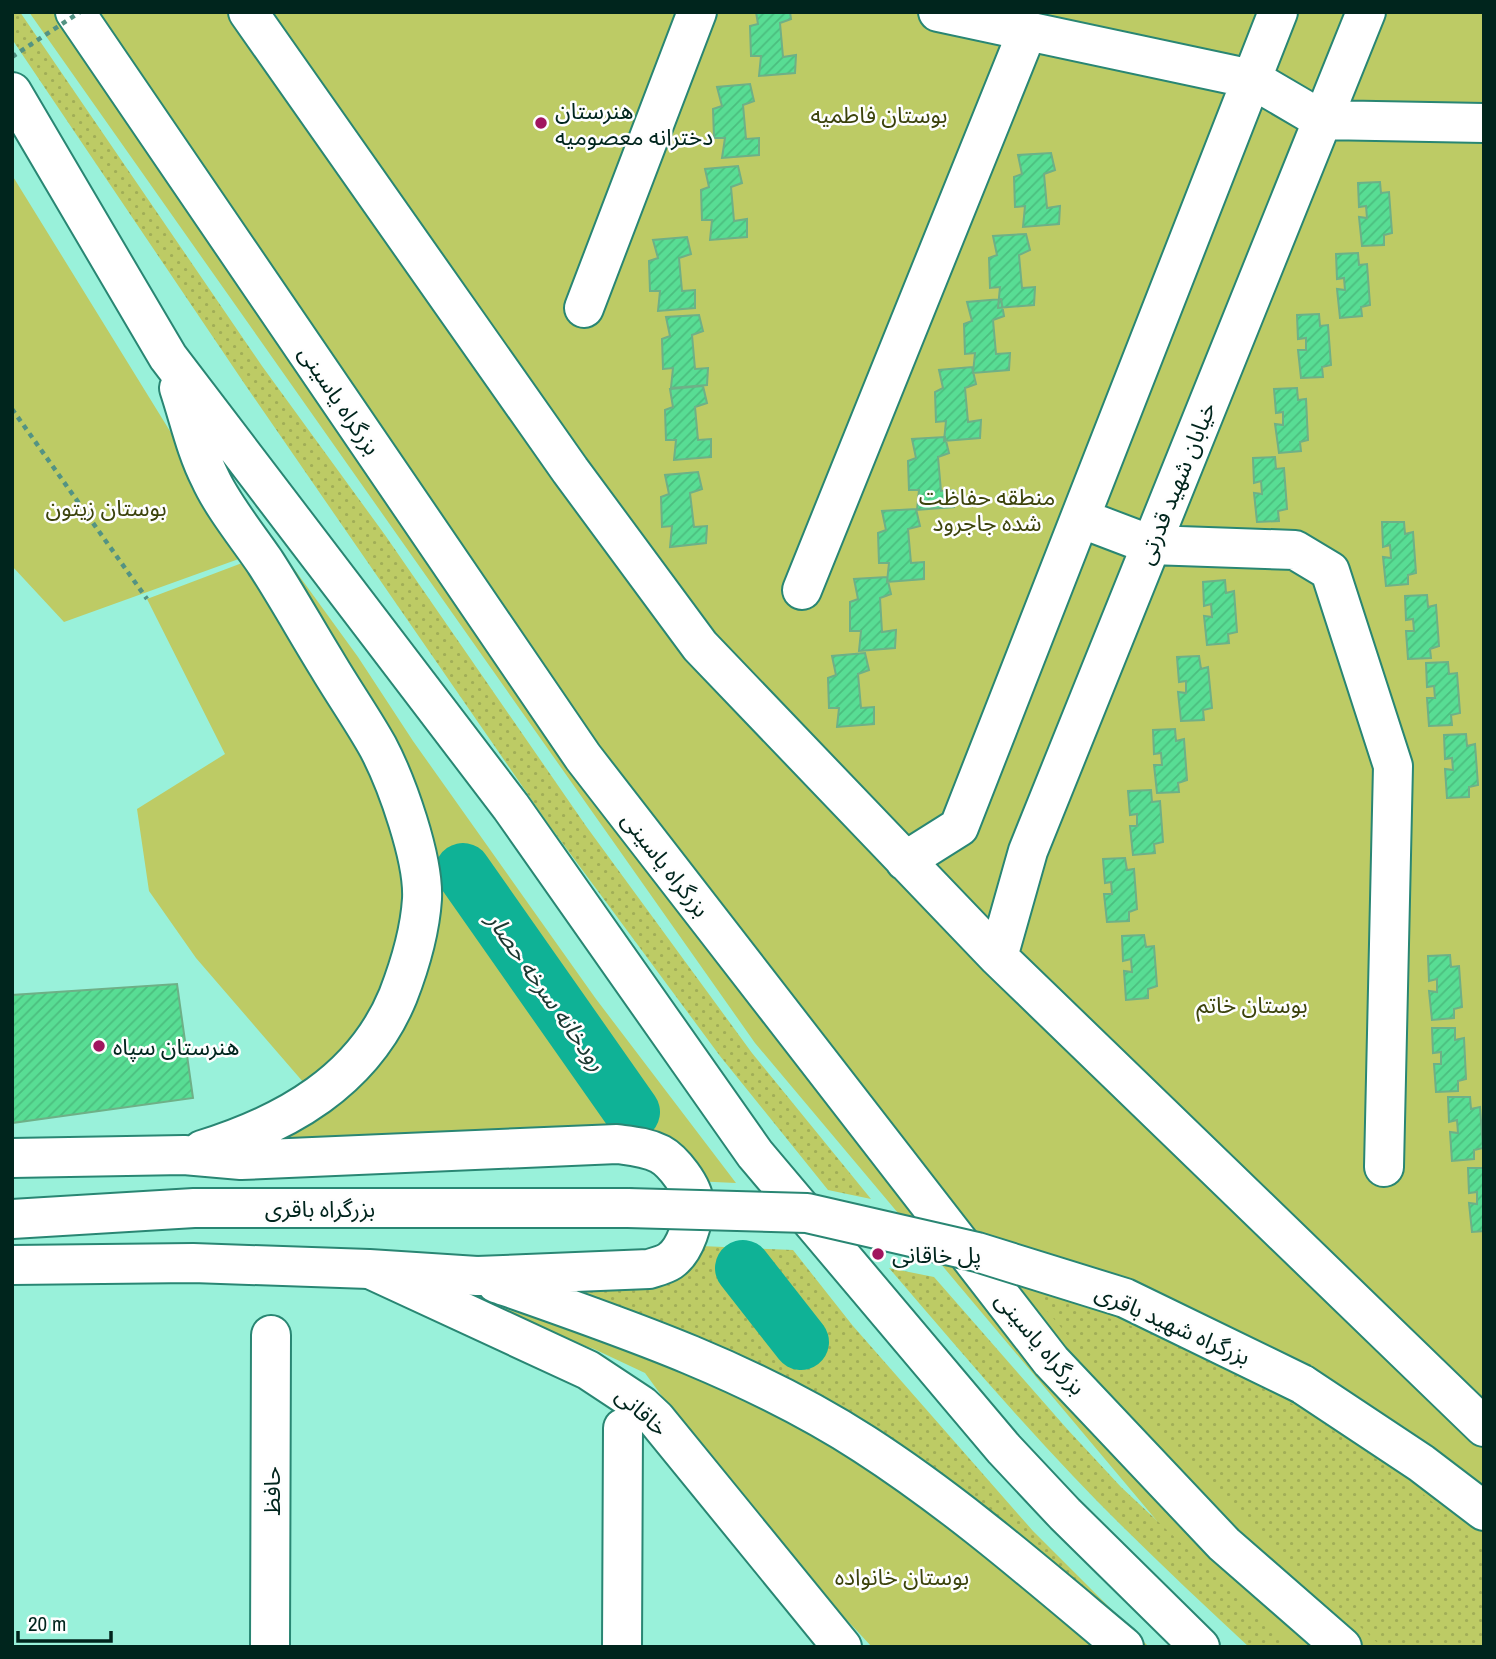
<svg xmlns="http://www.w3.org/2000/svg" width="1496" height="1659" font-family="'Archivo Narrow','Noto Sans Arabic',sans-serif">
	<defs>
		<pattern id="garden-dots" width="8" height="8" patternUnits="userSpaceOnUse" patternTransform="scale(1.75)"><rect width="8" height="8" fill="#bdcb65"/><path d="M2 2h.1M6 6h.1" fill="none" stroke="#a1ae57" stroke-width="1.8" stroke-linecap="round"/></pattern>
		<pattern id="building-hatch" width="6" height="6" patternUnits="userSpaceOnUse" patternTransform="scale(1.75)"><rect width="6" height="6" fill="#58dd94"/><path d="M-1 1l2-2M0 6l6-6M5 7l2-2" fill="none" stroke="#4bbe7f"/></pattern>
	</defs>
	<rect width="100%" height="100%" fill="#99f1da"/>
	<!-- green -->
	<path fill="#bdcb65" d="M29,12H1484V1647H1263L755,1043Z
		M12,175L247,556L64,622L12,566Z
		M223,471L358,657L413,741L596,999L736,1183L693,1181L683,1162L242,1150L345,1093L431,886Z
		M250,560L368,750L411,890L386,1006L310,1090L196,958L149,891L137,809L225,754L147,599Z
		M477,1300C603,1338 732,1381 845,1451C936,1507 1015,1579 1097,1647H872L817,1588L685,1428L645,1373L594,1349L474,1307Z"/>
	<!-- garden -->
	<path fill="url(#garden-dots)" d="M12,12H20L262,366L385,535L586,826L752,1053L871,1199L828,1190L720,1056L549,825L246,386L24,57L12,39Z
		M701,1246L793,1250L853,1326L1033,1531L1149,1647H1146L1013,1535L532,1283Z
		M889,1268L934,1277L1068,1430L1121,1487L1292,1647H1249C1189,1591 1129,1535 1073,1476C1009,1409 949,1338 889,1268Z
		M1029,1290L1145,1331L1202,1356L1298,1407L1400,1475L1484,1545V1647H1382C1290,1563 1198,1479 1113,1387C1084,1356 1057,1322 1029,1290Z"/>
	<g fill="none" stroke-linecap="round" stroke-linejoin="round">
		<!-- river -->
		<path stroke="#0fb296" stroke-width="56" d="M463,871L632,1112
			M743,1268L801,1342"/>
	</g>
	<!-- building -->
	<path fill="url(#building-hatch)" stroke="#6eb087" stroke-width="2" d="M756,12H790L791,19L780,23L783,57L796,55L795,73L759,76L761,56H751L750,26L758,24Z
		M750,84L754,101L743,105L746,139L759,138V155L722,158L725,138H714L713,109L722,106L717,87Z
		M1051,153L1055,170L1044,174L1047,208L1060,206L1059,224L1023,227L1025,206L1015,207L1014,177L1022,174L1018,155Z
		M738,166L742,183L731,187L734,221L747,219V237L710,240L712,220H702L701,190L709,187L705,169Z
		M1380,182L1381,193L1389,192L1392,233L1384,235V245L1362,246L1359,217L1367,218L1366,206L1359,207L1358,183Z
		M1026,234L1030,250L1019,255L1022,288L1035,287L1034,305L998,308L1000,287L990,288L989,258L997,255L993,236Z
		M687,237L691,254L679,258L682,291L695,290V308L658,311L660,291H650L649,261L658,258L653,240Z
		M1358,253L1359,265L1367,264L1370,305L1361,307L1362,316L1340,318L1337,289L1345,290L1344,278L1337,279L1336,254Z
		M1001,299L1004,316L993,320L996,354L1010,353L1009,370L973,373L975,353L965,354L964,324L972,321L967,302Z
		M1319,314L1320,326L1328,325L1331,365L1322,367L1323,377L1301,378L1298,350H1306V338L1298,339L1297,315Z
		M699,315L703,331L692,335L695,369L708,368L707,385L671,388L673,368L663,369L662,339L670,336L666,317Z
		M972,367L976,384L965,388L968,422L981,420L980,438L944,441L946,421L936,422L935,392L943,388L939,370Z
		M703,386L707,403L695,407L698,440L711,439V457L674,460L676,440H666L665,410L673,407L670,389Z
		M1297,388L1298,400L1306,399L1308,440L1300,442L1301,451L1279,453L1275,424L1283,425V412L1276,413L1274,389Z
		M945,437L949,453L938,457L941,491L954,490V507L917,510L919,490H909L908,461L916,458L912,439Z
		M1275,457L1276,469L1284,468L1287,509L1278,511L1279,521L1257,522L1254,493L1262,494L1261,481L1254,483L1253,458Z
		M698,472L702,489L690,493L694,527L707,526L706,543L670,547L672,526L662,527L661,497L669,494L665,475Z
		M916,509L920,526L908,529L911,563L924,562V579L887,582L889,563H879L878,533L886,530L882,511Z
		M1382,522H1404L1405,534L1413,532L1416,573L1408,575V584L1386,586L1383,557L1391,558L1390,545L1383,547Z
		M887,577L891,594L880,598L882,632L896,630L895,648L859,651L861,631H850V602L858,599L854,579Z
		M1225,580L1226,593L1234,591L1237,632L1228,634L1229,643L1207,645L1204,616L1212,617L1211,604L1204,606L1203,582Z
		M1427,595L1428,607L1436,605L1439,646L1430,649L1431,658L1408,659L1406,631H1414L1413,619L1406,620L1405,596Z
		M865,653L869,670L858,674L861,708L874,707V724L837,727L839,708H829L828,678L836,675L832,656Z
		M1199,656L1201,669L1208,667L1212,708L1203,710L1204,720L1181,721L1178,692L1186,693V681L1179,682L1177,657Z
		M1448,662L1449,674L1457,673L1460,713L1451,715L1452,725L1429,726L1427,698H1435L1434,686L1427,687L1426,663Z
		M1175,729L1176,741L1184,739L1187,780L1178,783L1179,792L1157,793L1154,765H1162L1161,753L1154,754L1153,730Z
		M1466,734L1467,746L1475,744L1478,785L1469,787V797L1447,798L1445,769L1453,770L1452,758L1445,759L1444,735Z
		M1151,790L1152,802L1160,801L1163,842L1154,844L1155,853L1133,855L1130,826H1137V814L1130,815L1128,791Z
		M1125,858L1127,870L1134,869L1137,909L1129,912V921L1107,922L1104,894H1112L1111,882L1105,883L1103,859Z
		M1144,935L1146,947L1154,946L1157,986L1148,989V998L1126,1000L1124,971L1132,972L1131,959L1123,961L1122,936Z
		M1450,955L1451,967L1459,966L1462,1007L1454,1009V1018L1432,1020L1429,991L1437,992V979L1429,981L1428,956Z
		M177,984L193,1098L12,1123V995Z
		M1432,1028H1455V1040L1464,1038L1466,1079L1458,1081V1091L1436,1092L1434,1064H1441V1052L1433,1053Z
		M1448,1097H1470L1471,1109L1480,1107L1483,1148L1474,1150V1159L1452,1161L1450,1132L1458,1133L1457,1120L1449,1122Z
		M1468,1168H1484V1231L1472,1232L1469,1203L1477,1204V1192L1469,1193Z"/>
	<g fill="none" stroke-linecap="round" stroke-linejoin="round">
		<defs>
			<path id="minor" d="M248,12L570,470L700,646L998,957L1484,1427
				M938,12L1252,79L1322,120L1484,123
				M584,308L697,12
				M1080,518L1151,545L1295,550L1330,571L1393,766L1384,1167
				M802,590L1027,32
				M905,861L959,827L1278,12
				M998,957L1028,851L1366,12
				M270,1647L271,1335
				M622,1647L623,1428"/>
			<path id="major" d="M374,1271L588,1370L641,1405L656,1419L842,1647"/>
			<path id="highway" d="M75,12L583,757L1051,1361L1224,1544L1342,1647
				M12,92L168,357L511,807L755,1154L1004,1449L1065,1514L1200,1647
				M179,388C189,418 196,451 210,478C222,505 248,537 265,562C287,596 307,632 328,666C344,693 363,720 378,747C397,783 424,859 422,899C420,931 410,965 398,996C363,1081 286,1124 202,1150
				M12,1158L184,1155L241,1160L617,1144C632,1146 646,1147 660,1154C673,1161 693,1187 694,1202C694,1221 686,1250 670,1261C664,1265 655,1267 649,1269L477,1276L369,1269L193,1263L12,1265
				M12,1219L194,1208H628
				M496,1283C622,1327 751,1371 864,1444C957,1504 1039,1576 1124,1647
				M1302,1384L1421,1463L1484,1511"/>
		</defs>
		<!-- minor casing -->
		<use href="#minor" stroke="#298673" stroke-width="42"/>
		<!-- major casing -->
		<use href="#major" stroke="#298673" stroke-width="42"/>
		<!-- highway casing -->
		<use href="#highway" stroke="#298673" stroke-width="42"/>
		<!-- path -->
		<path stroke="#539383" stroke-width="4.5" stroke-dasharray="5 5" stroke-linecap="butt" d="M12,409L147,599"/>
		<!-- minor -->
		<use href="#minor" stroke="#fff" stroke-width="38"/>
		<!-- major -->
		<use href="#major" stroke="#fff" stroke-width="38"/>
		<!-- highway -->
		<use href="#highway" stroke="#fff" stroke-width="38"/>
		<defs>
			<path id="highway-bridge" d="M628,1208L807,1213L977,1252L1125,1298L1302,1384"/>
		</defs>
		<!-- highway-bridge casing -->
		<use href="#highway-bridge" stroke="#298673" stroke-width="42" stroke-linecap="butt"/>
		<!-- path-bridge -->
		<path stroke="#539383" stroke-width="4.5" stroke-dasharray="5 5" stroke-linecap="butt" d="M12,57L80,12"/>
		<!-- highway-bridge -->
		<use href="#highway-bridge" stroke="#fff" stroke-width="38"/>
	</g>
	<!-- markers -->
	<g fill="#a1155e" stroke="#fefefe" stroke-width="2.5">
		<circle cx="541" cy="123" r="7"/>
		<circle cx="99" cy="1046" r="7"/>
		<circle cx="878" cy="1254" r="7"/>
	</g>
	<g text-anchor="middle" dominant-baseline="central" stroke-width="5" stroke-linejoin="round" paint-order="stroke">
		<!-- poi labels -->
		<g font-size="23" fill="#00251d" stroke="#fefefe" text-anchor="start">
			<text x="555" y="110">هنرستان<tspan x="555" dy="26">دخترانه معصومیه</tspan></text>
			<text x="113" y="1046">هنرستان سپاه</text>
			<text x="892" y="1254">پل خاقانی</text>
		</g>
		<!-- park labels -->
		<g font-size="23" fill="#3c430c" stroke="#fefefe">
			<text x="879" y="114">بوستان فاطمیه</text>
			<text x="987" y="496">منطقه حفاظت<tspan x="987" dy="26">شده جاجرود</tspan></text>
			<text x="106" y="507">بوستان زیتون</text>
			<text x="1252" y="1004">بوستان خاتم</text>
			<text x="902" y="1576">بوستان خانواده</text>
		</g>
		<!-- street labels -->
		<g font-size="23" fill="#00251d" stroke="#fefefe">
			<text transform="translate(340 400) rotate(56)">بزرگراه یاسینی</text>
			<text transform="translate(1176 483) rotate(-68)">خیابان شهید قدرتی</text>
			<text transform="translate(666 864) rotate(52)">بزرگراه یاسینی</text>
			<text x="320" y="1208">بزرگراه باقری</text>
			<text transform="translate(1173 1324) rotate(24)">بزرگراه شهید باقری</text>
			<text transform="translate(1041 1343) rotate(50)">بزرگراه یاسینی</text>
			<text transform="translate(642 1411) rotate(42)">خاقانی</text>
			<text transform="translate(271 1491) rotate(-90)">حافظ</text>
		</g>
		<!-- water labels -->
		<g font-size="24" font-style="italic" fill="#1b3831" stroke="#fefefe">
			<text transform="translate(547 991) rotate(55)">رودخانه سرخه حصار</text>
		</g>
	</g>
	<!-- border -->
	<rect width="1496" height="1659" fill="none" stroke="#00251d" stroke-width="28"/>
	<!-- scale -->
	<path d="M18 1631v10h93v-10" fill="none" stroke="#00251d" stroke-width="3.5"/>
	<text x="28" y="1631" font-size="21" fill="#00251d" stroke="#fefefe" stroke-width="5" paint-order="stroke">20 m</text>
</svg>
